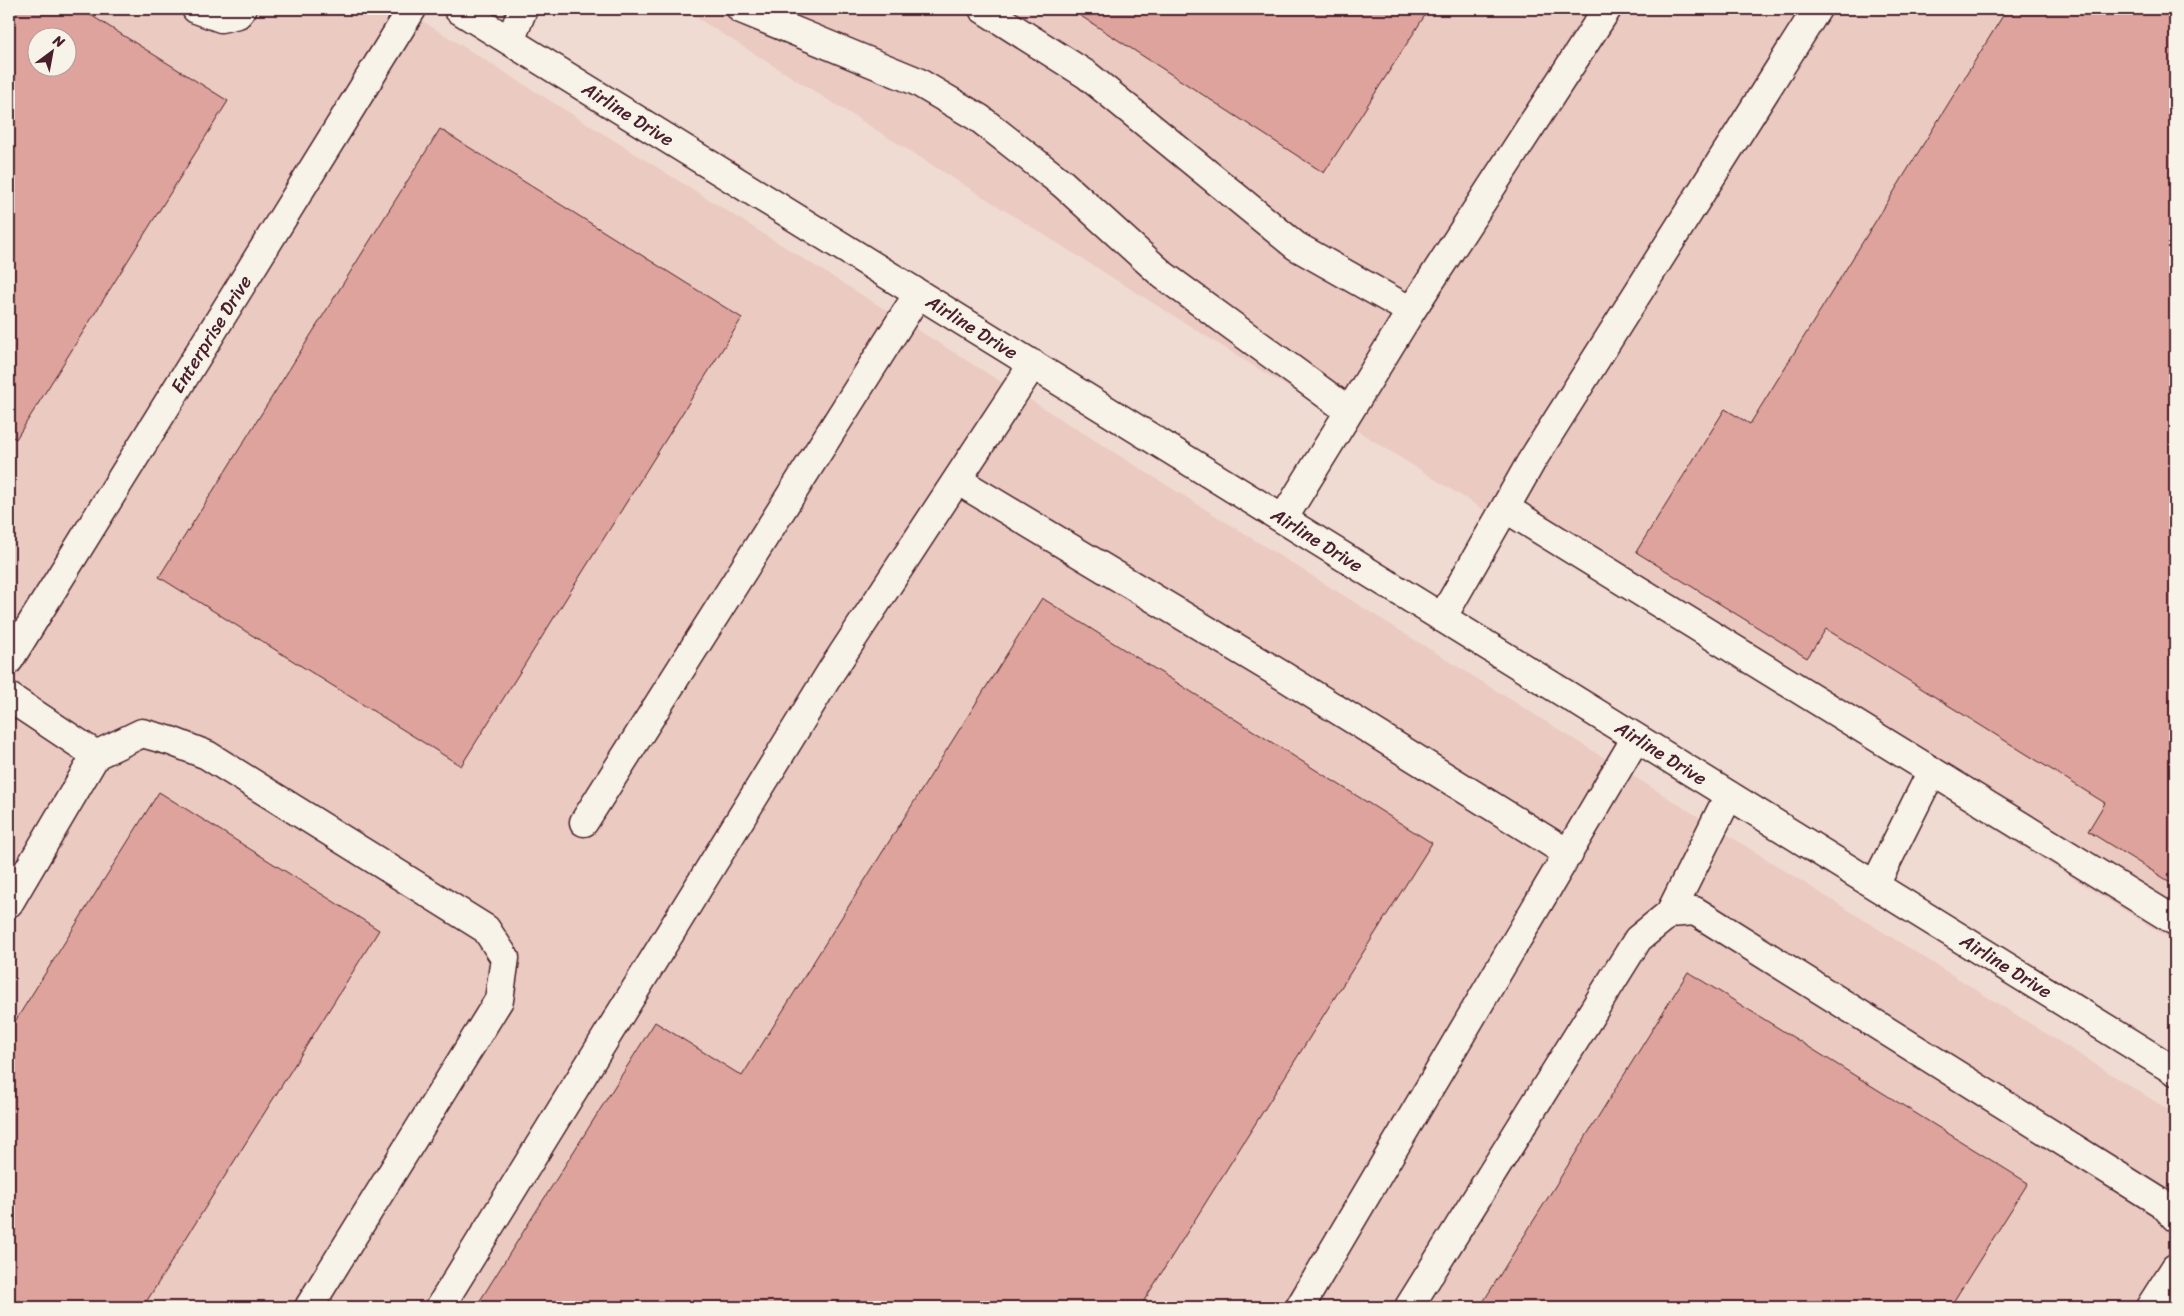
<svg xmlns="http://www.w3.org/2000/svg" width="2184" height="1316" font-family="Sriracha,sans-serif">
	<rect width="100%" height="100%" fill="#efdbd1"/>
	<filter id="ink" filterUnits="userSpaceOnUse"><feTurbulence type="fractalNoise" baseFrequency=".02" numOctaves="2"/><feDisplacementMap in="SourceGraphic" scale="10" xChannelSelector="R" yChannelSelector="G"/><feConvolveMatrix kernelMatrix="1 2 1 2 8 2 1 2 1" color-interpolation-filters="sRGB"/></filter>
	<g filter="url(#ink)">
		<!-- built -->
		<path fill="#eacac1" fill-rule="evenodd" d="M9,9H403L2175,1114V1307H9ZM38,38H68V68H38Z
			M683,9H2175V942Z"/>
		<!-- building -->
		<path fill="#dda39c" stroke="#4a1f2b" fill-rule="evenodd" d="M9,9H81L228,101L16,439L9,435ZM38,38H68V68H38Z
			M1070,9H1429L1324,173Z
			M2007,9H2175V885L2088,831L2105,803L1826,629L1807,658L1636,552L1725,409L1750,424Z
			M440,129L742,318L461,766L159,577Z
			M1042,598L1432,843L1140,1307H476L655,1022L742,1076Z
			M159,792L379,930L143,1307H9V1031Z
			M1688,972L2028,1183L1950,1307H1480Z"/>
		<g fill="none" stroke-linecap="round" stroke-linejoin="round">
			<defs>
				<path id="minor" d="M196,9L221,18L238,14L242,9
					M458,9L2175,1071
					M741,9L916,81L979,118L1063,184L1163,275L1349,411
					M983,9L1087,75L1296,246L1411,311L1283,519
					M1817,9L1531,462L1505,508L2175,921
					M510,41L523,9
					M1411,311L1607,9
					M957,480L1285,677L1569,854
					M1442,618L1505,508
					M9,660L412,9
					M9,697L96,755
					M584,822L918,294
					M1875,885L1932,771
					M9,903L96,755L142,733L171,741L207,755L486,929L505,958L499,1000L309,1307
					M1670,913L1729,795
					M440,1307L832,670L1033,364
					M1300,1307L1636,738
					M1409,1307L1638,939L1670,913L1695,911L2163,1204L2175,1217
					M2150,1307L2175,1268"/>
			</defs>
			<!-- minor casing -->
			<use href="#minor" stroke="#4a1f2b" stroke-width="31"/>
			<!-- minor -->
			<use href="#minor" stroke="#f7f3e8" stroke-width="28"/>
		</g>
	</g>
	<g text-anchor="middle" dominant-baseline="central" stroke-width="4.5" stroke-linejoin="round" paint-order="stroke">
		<!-- street labels -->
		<g font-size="19" fill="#4a1f2b" stroke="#f7f3e8">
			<text transform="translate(628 114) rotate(32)">Airline Drive</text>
			<text transform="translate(972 327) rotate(32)">Airline Drive</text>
			<text transform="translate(211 334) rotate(-58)">Enterprise Drive</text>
			<text transform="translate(1317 540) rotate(32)">Airline Drive</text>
			<text transform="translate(1661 753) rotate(32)">Airline Drive</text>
			<text transform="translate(2006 966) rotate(32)">Airline Drive</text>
		</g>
	</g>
	<!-- margin -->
	<rect width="2184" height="1316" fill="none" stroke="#f7f3e8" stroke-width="30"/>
	<rect x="15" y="15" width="2154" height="1286" fill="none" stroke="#4a1f2b" stroke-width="2" filter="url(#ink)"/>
	<!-- north arrow -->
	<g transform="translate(52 52) rotate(32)"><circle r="24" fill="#f7f3e8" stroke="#b29e9c"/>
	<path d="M0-4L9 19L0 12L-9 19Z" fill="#4a1f2b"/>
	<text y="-8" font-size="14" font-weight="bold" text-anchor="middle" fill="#4a1f2b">N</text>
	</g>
</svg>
